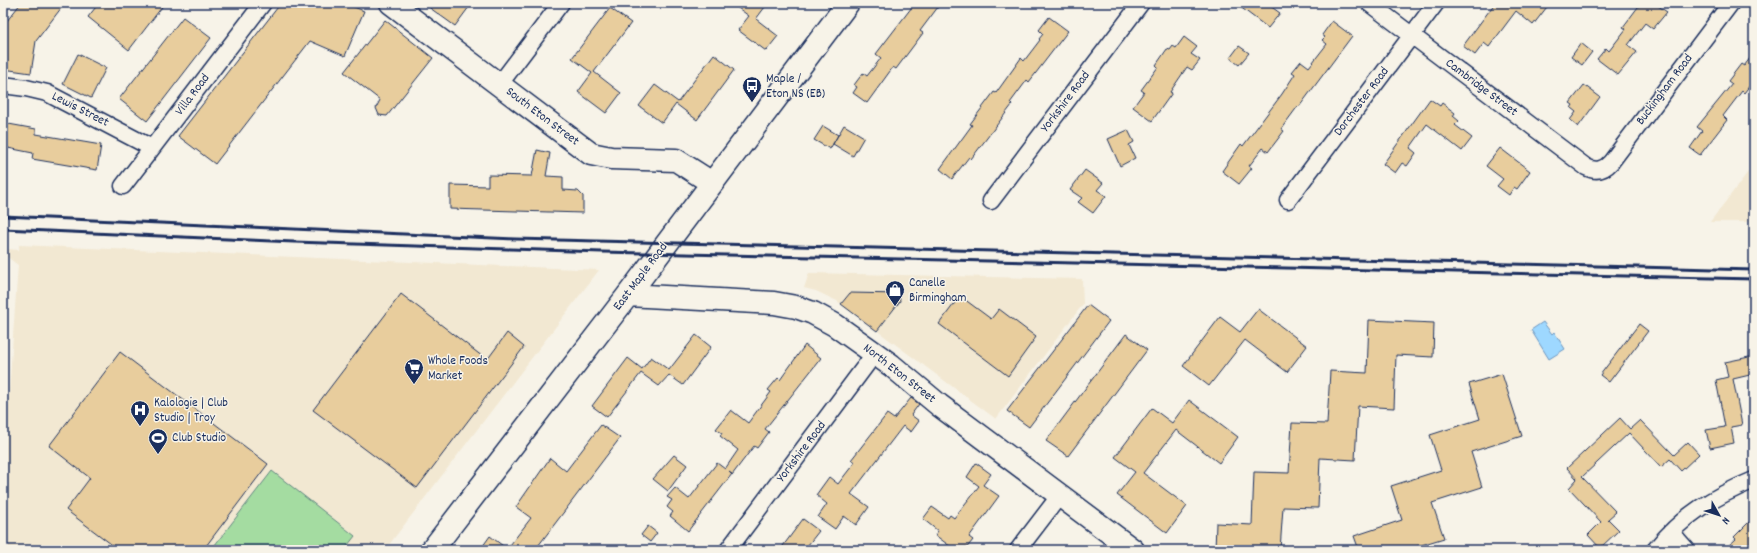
<svg xmlns="http://www.w3.org/2000/svg" width="1757" height="553" font-family="Dekko,sans-serif">
	<rect width="100%" height="100%" fill="#f7f3e8"/>
	<filter id="ink" filterUnits="userSpaceOnUse"><feTurbulence type="fractalNoise" baseFrequency=".025" numOctaves="2"/><feDisplacementMap in="SourceGraphic" scale="8" xChannelSelector="R" yChannelSelector="G"/><feConvolveMatrix kernelMatrix="1 2 1 2 8 2 1 2 1" color-interpolation-filters="sRGB"/></filter>
	<g filter="url(#ink)">
		<!-- built -->
		<path fill="#f2e8d2" d="M1754,164V222H1710Z
			M19,245L599,270L385,550H3V477L18,265L6,256L7,249L19,250Z
			M809,273L1082,279L1083,304L996,419L837,301L816,291L804,288Z"/>
		<!-- green -->
		<path fill="#a4dca1" stroke="#608680" d="M272,471L355,536L344,550H211Z"/>
		<!-- water -->
		<path fill="#9ed8ff" stroke="#6a94bf" d="M1543,322L1552,334L1554,332L1565,349L1549,359L1531,330Z"/>
		<!-- building -->
		<path fill="#e8cd9d" stroke="#1b2f5e" d="M21,3H65L36,41L31,73L3,69V26Z
			M99,3H165L129,50L88,17Z
			M281,3H344L364,11L345,56L310,41L215,164L178,136Z
			M423,3H472L455,26Z
			M731,3H768L756,19L778,36L766,51L738,30L749,16Z
			M915,3H941L920,31L923,33L896,69L893,67L867,103L853,93L857,87L854,85L863,73L867,76L881,58L876,54Z
			M1235,3H1266L1280,13L1268,28Z
			M1495,3H1550L1533,25L1516,11L1489,47L1484,43L1475,55L1463,46Z
			M1641,3H1654L1667,12L1653,29L1645,23L1628,45L1637,52L1618,75L1597,59L1606,48L1609,51L1626,29L1623,27Z
			M610,8L631,23L594,72L621,93L606,113L578,92L592,73L572,58Z
			M183,17L211,38L147,121L119,99Z
			M1049,17L1068,31L1029,82L1027,80L1010,103L1012,105L971,159L969,157L952,179L940,169L972,125L970,124L994,92L996,93L1021,58L1024,61L1040,40L1039,39L1043,34L1039,30Z
			M385,20L433,58L387,116L379,115L376,108L380,100L344,72Z
			M1332,21L1352,36L1299,107L1298,106L1281,129L1284,131L1268,152L1263,148L1249,166L1252,168L1239,184L1222,171L1241,144L1243,146L1282,94L1295,74L1292,72L1301,61L1309,67L1327,44L1322,40L1325,37L1322,35Z
			M1184,37L1197,47L1191,54L1200,60L1192,70L1187,67L1170,92L1172,93L1152,121L1133,107L1144,92L1141,90L1158,67L1156,65L1167,49L1170,50L1173,46L1176,48Z
			M1581,43L1592,52L1582,65L1571,57Z
			M1239,46L1249,53L1239,65L1230,58Z
			M1754,53V80L1744,93L1742,91L1723,116L1727,120L1700,155L1690,148L1702,131L1697,127L1732,84L1728,81L1741,64L1744,66Z
			M78,54L106,68L91,98L63,84Z
			M714,54L734,70L697,120L676,104L662,123L639,106L655,85L678,102Z
			M1584,85L1600,97L1578,127L1570,120L1576,112L1571,108L1573,105L1570,103Z
			M1430,99L1440,106L1442,103L1455,113L1453,116L1459,121L1455,125L1472,138L1462,151L1427,124L1410,148L1416,153L1407,166L1402,163L1395,173L1383,164Z
			M3,123L36,129V134L101,145L97,170L32,159L33,153L3,147Z
			M844,125L864,137L853,156L833,144Z
			M823,126L838,135L830,149L814,140Z
			M1128,130L1134,142L1129,145L1135,158L1120,166L1108,139Z
			M1500,148L1530,171L1517,189L1514,187L1509,195L1497,186L1503,179L1486,166Z
			M537,150L550,153L546,176L563,177V190L578,191L583,196V213L450,209V185L488,186V175L532,176Z
			M1085,170L1103,183L1097,190L1106,196L1093,213L1078,202L1082,198L1070,190Z
			M850,293L899,294L900,301L877,331L841,304Z
			M401,294L487,360L507,333L524,347L417,488L313,410Z
			M960,296L991,319L999,309L1036,337L1008,376L939,324Z
			M1088,305L1109,321L1029,427L1007,411Z
			M1258,309L1307,346L1287,372L1245,340L1209,386L1183,366L1220,317L1240,332Z
			M1369,320L1434,323L1433,357L1396,355L1394,408L1358,406L1355,460L1320,458L1318,508L1283,507L1280,550H1215L1216,523L1252,525L1254,472L1289,473L1292,423L1327,424L1330,371L1367,373Z
			M1639,324L1648,331L1609,382L1600,375Z
			M1126,334L1147,350L1068,456L1046,441Z
			M696,335L711,347L683,385L669,375L659,386L641,373L607,417L592,406L628,358L642,369L651,357L669,370Z
			M805,345L821,358L765,429L769,432L757,448L754,446L732,475L729,472L732,474L688,531L670,516L673,512L667,507L672,500L667,497L675,488L689,499L717,463L725,469L738,450L720,436L722,433L716,429L731,410L748,423L771,392L768,390L778,378L780,380Z
			M120,352L268,464L203,550H119L66,510L90,478L49,446Z
			M1754,356V374L1733,379L1742,425L1731,427L1734,443L1710,448L1706,430L1725,427L1716,380L1728,377L1725,362Z
			M1502,374L1522,436L1471,452L1482,487L1432,503L1444,538L1405,550H1359L1354,536L1402,520L1391,486L1441,470L1430,435L1480,419L1469,384Z
			M911,398L919,404L911,415L919,421L911,432L903,426L851,494L869,507L856,525L844,516L835,529L818,517L827,504L816,495L829,477L838,484L855,462L851,460L887,414L894,419Z
			M1189,400L1238,437L1219,463L1176,430L1143,473L1187,506L1167,533L1117,495L1135,472L1115,457L1152,408L1172,423Z
			M1620,418L1630,429L1640,420L1674,455L1688,442L1699,454L1681,471L1670,459L1661,467L1629,433L1582,477L1616,512L1608,519L1619,530L1600,548L1588,535L1601,522L1569,488L1577,479L1567,468Z
			M601,425L620,438L535,550H480L490,536L507,549L531,518L516,507L550,458L566,471Z
			M674,455L687,465L668,491L653,479Z
			M976,463L991,474L983,485L999,496L969,537L973,540L965,550H955L935,535L938,531L923,519L932,507L948,518L950,515L954,518L979,486L967,477Z
			M1754,517V541L1745,550H1724L1736,539L1734,537Z
			M803,519L819,531L804,550H780Z
			M648,526L657,533L650,542L641,535Z"/>
		<g fill="none" stroke-linecap="round" stroke-linejoin="round">
			<defs>
				<path id="street" d="M1369,3L1586,167C1596,172 1604,170 1611,162L1731,3
					M3,85L26,88L47,93L152,148
					M499,85L561,3
					M123,186L263,3
					M1288,200L1436,3
					M991,201L1141,3
					M1671,532L1687,550
					M728,550L875,353
					M1018,550L1060,495
					M1655,550C1683,515 1713,497 1754,480"/>
				<path id="secondary" d="M391,3L591,154L611,158L676,160L712,183
					M628,295L774,303L796,307L813,313L835,325L891,365L939,405L1133,550
					M432,550L628,295L848,3"/>
			</defs>
			<!-- street casing -->
			<use href="#street" stroke="#1b2f5e" stroke-width="19"/>
			<!-- secondary casing -->
			<use href="#secondary" stroke="#1b2f5e" stroke-width="25"/>
			<!-- street -->
			<use href="#street" stroke="#f7f3e8" stroke-width="16"/>
			<!-- secondary -->
			<use href="#secondary" stroke="#f7f3e8" stroke-width="22"/>
			<!-- rail -->
			<path stroke="#1b2f5e" stroke-width="3" d="M3,216L516,239L1754,270
				M3,229L294,242L602,252L1754,279"/>
		</g>
	</g>
	<!-- icons -->
	<defs>
		<symbol id="bus-pin" viewBox="-11 -11 22 30"><path d="M0 17L-7.5 6A9.5 9.5 0 1 1 7.5 6Z" fill="#1b2f5e" stroke="#f7f3e8"/><path d="M-5-6H5V4H4V6H2V4H-2V6H-4V4H-5ZM-3.5-4V0h7V-4ZM-3.5 1.2v1.5H-2V1.2ZM2 1.2v1.5H3.5V1.2Z" fill="#fff"/></symbol>
		<symbol id="shop-pin" viewBox="-11 -11 22 30"><path d="M0 17L-7.5 6A9.5 9.5 0 1 1 7.5 6Z" fill="#1b2f5e" stroke="#f7f3e8"/><path d="M-5-2.5h2.3a2.7 3.5 0 0 1 5.4 0H5L5.5 6h-11ZM-1.5-2.5h3a1.5 2.3 0 0 0-3 0Z" fill="#fff"/></symbol>
		<symbol id="supermarket-pin" viewBox="-11 -11 22 30"><path d="M0 17L-7.5 6A9.5 9.5 0 1 1 7.5 6Z" fill="#1b2f5e" stroke="#f7f3e8"/><path d="M-6-5.5h2.5l.6 2H6L4.5 2H-2.5L-4.4-4H-6ZM-1.5 3.2a1.3 1.3 0 1 0 .1 0ZM3 3.2a1.3 1.3 0 1 0 .1 0Z" fill="#fff"/></symbol>
		<symbol id="hospital-pin" viewBox="-11 -11 22 30"><path d="M0 17L-7.5 6A9.5 9.5 0 1 1 7.5 6Z" fill="#1b2f5e" stroke="#f7f3e8"/><path d="M-5-5h3v3.5h4V-5h3V5h-3V1.5h-4V5h-3Z" fill="#fff"/></symbol>
		<symbol id="stadium-pin" viewBox="-11 -11 22 30"><path d="M0 17L-7.5 6A9.5 9.5 0 1 1 7.5 6Z" fill="#1b2f5e" stroke="#f7f3e8"/><path d="M0-5a6.5 5 0 1 0 0 10a6.5 5 0 1 0 0-10ZM-3.5-1.8h7v3.6h-7Z" fill="#fff"/></symbol>
	</defs>
	<g fill-rule="evenodd">
		<use href="#bus-pin" x="741" y="75" width="22" height="30"/>
		<use href="#shop-pin" x="884" y="279" width="22" height="30"/>
		<use href="#supermarket-pin" x="403" y="357" width="22" height="30"/>
		<use href="#hospital-pin" x="129" y="399" width="22" height="30"/>
		<use href="#stadium-pin" x="147" y="427" width="22" height="30"/>
	</g>
	<g text-anchor="middle" dominant-baseline="central" stroke-width="3" stroke-linejoin="round" paint-order="stroke">
		<!-- poi labels -->
		<g font-size="13" fill="#1b2f5e" stroke="#f7f3e8" text-anchor="start">
			<text x="766" y="79">Maple /<tspan x="766" dy="15">Eton NS (EB)</tspan></text>
			<text x="909" y="283">Canelle<tspan x="909" dy="15">Birmingham</tspan></text>
			<text x="428" y="361">Whole Foods<tspan x="428" dy="15">Market</tspan></text>
			<text x="154" y="403">Kalologie | Club<tspan x="154" dy="15">Studio | Troy</tspan></text>
			<text x="172" y="438">Club Studio</text>
		</g>
		<!-- street labels -->
		<g font-size="13" fill="#1b2f5e" stroke="#f7f3e8">
			<text transform="translate(1481 88) rotate(37)">Cambridge Street</text>
			<text transform="translate(1665 90) rotate(-53)">Buckingham Road</text>
			<text transform="translate(193 95) rotate(-53)">Villa Road</text>
			<text transform="translate(1066 102) rotate(-53)">Yorkshire Road</text>
			<text transform="translate(1362 102) rotate(-53)">Dorchester Road</text>
			<text transform="translate(80 110) rotate(27)">Lewis Street</text>
			<text transform="translate(542 117) rotate(37)">South Eton Street</text>
			<text transform="translate(641 277) rotate(-53)">East Maple Road</text>
			<text transform="translate(899 374) rotate(38)">North Eton Street</text>
			<text transform="translate(802 452) rotate(-53)">Yorkshire Road</text>
		</g>
	</g>
	<!-- margin -->
	<rect width="1757" height="553" fill="none" stroke="#f7f3e8" stroke-width="16"/>
	<rect x="8" y="8" width="1741" height="537" fill="none" stroke="#1b2f5e" stroke-width="1.5" filter="url(#ink)"/>
	<!-- north arrow -->
	<g transform="translate(1719 515) rotate(129)" stroke="#f7f3e8" stroke-width="3" paint-order="stroke">
	<path d="M0-3L7 15L0 10L-7 15Z" fill="#1b2f5e"/>
	<text y="-6" font-size="11" font-weight="bold" text-anchor="middle" fill="#1b2f5e">N</text>
	</g>
</svg>
